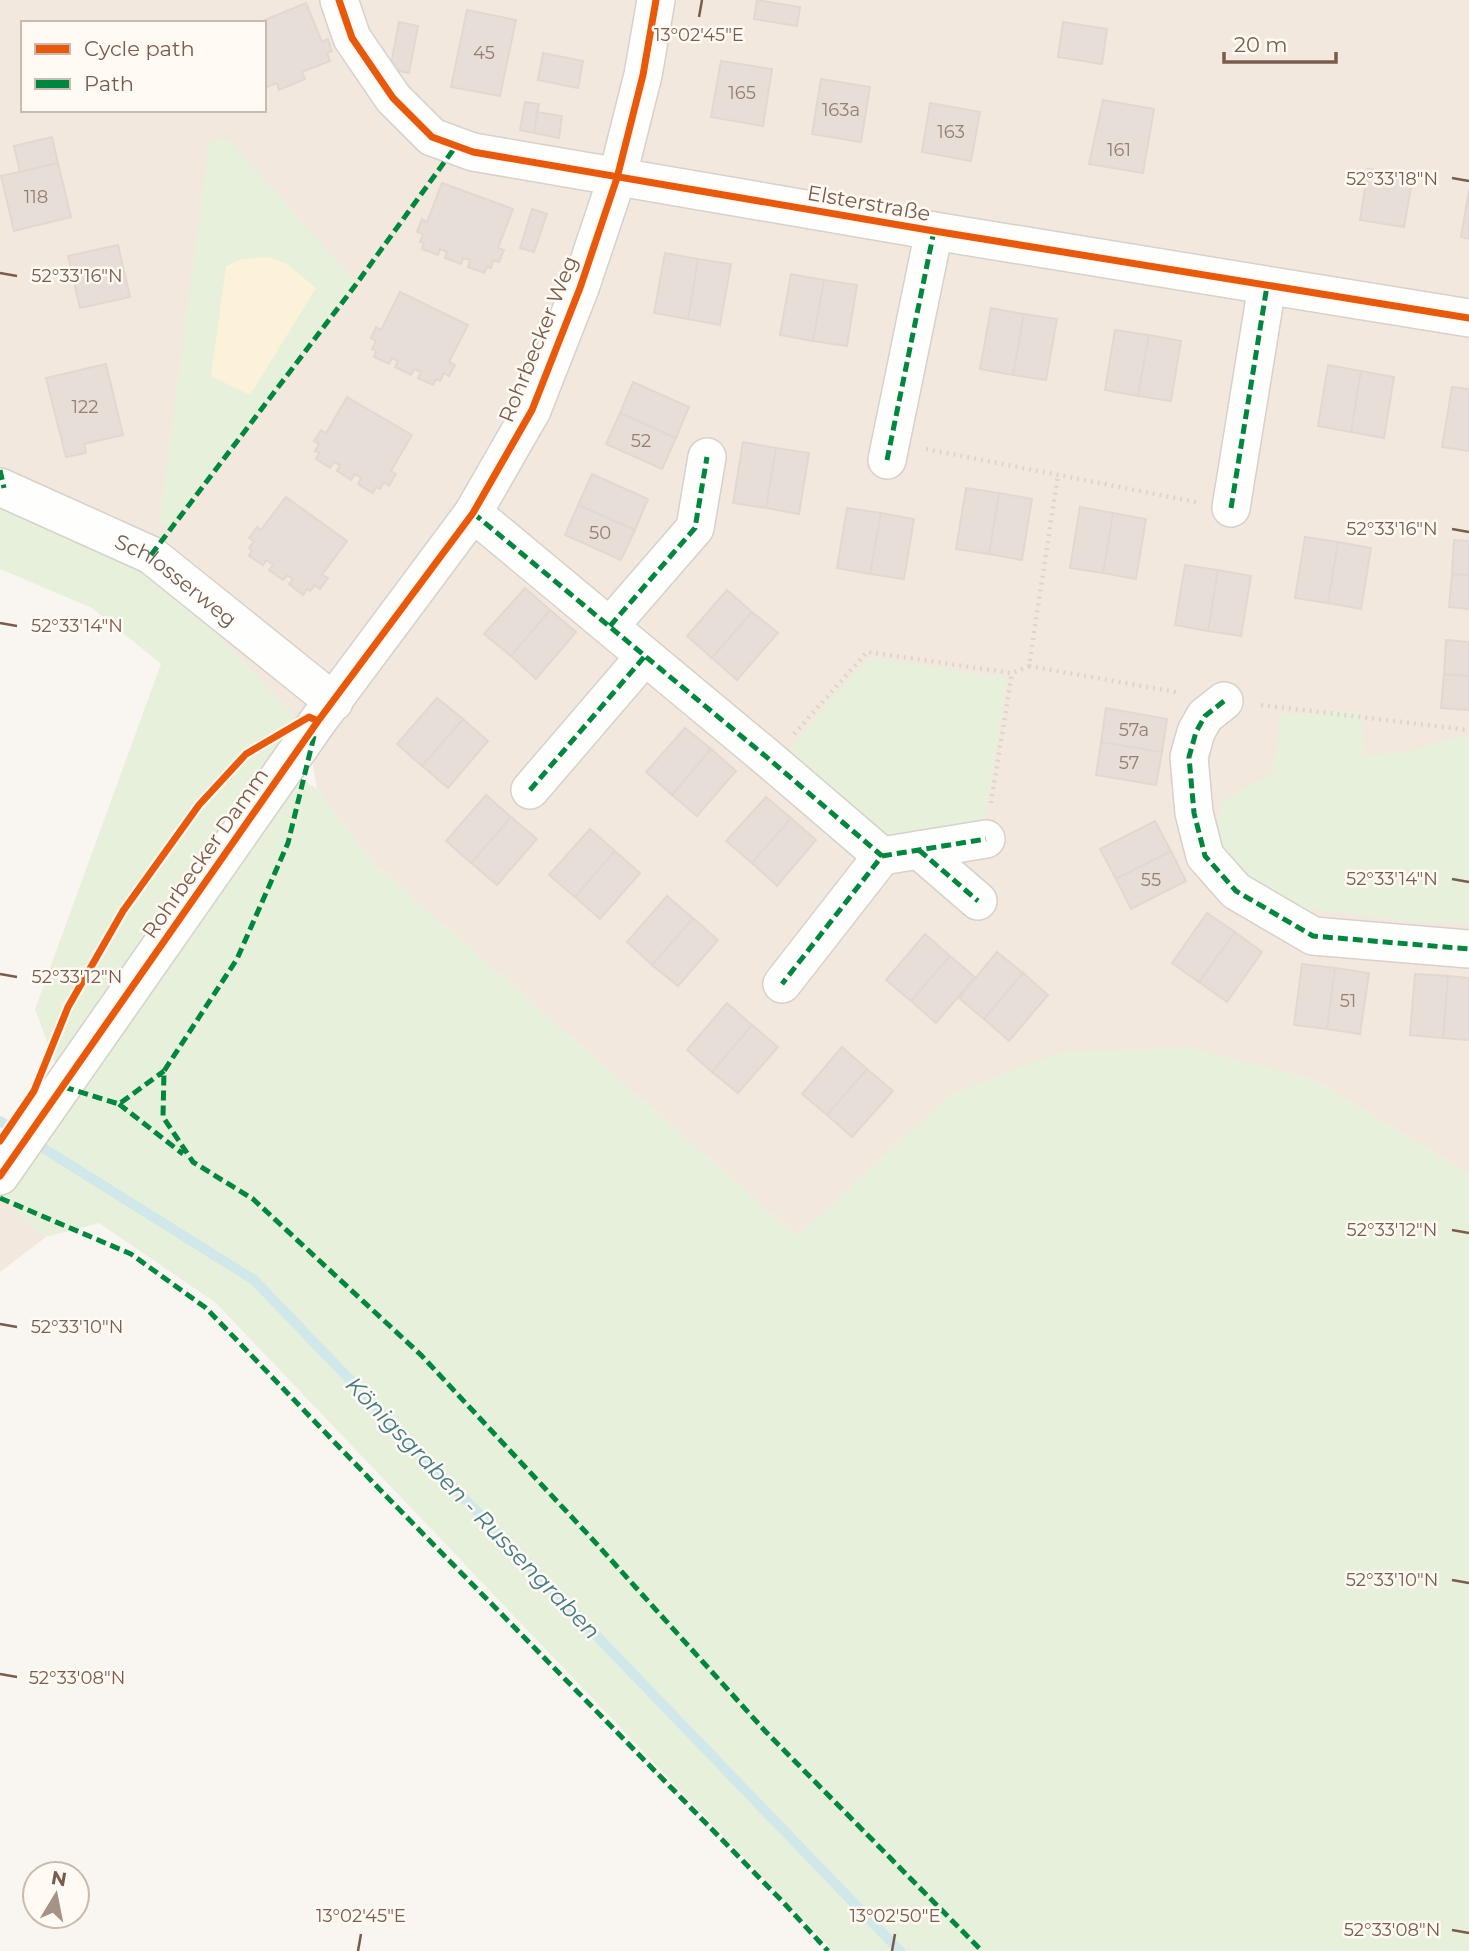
<svg xmlns="http://www.w3.org/2000/svg" width="1469" height="1951" font-family="Montserrat,sans-serif">
	<rect width="100%" height="100%" fill="#f9f5f0"/>
	<!-- residential -->
	<path fill="#f2e8de" fill-rule="evenodd" d="M0,0H1469V1174L1311,1078L953,1093L797,1236L370,860L317,789L307,728L0,503ZM23,23H264V110H23Z
		M0,1197L46,1237L0,1272Z"/>
	<!-- green -->
	<path fill="#e7f0db" d="M227,138L357,283L170,528L159,522L209,142Z
		M0,503L151,567L307,728L297,776L317,789L370,860L797,1236L953,1093L1061,1052L1189,1048L1311,1078L1469,1174V1951H833L216,1303L99,1223L46,1237L1,1198L69,1102L35,1009L161,664L92,608L0,569Z
		M869,657L1007,678L984,830L892,840L785,753Z
		M1360,711L1366,756L1411,751L1464,735L1469,738V923L1411,922L1288,906L1210,850L1223,800L1273,773L1281,715Z"/>
	<!-- sand -->
	<path fill="#fbf2d9" d="M268,257L287,264L316,288L250,395L211,376L226,266L242,259Z"/>
	<g fill="none" stroke-linecap="round" stroke-linejoin="round">
		<!-- stream -->
		<path stroke="#d0e8ea" stroke-width="10" d="M0,1121L254,1280L900,1951"/>
	</g>
	<!-- building -->
	<path fill="#e6ded7" stroke="#e2d8d2" stroke-width="2" d="M757,0L800,7L797,26L754,19Z
		M306,3L322,42L328,39L332,51L327,53L330,61L302,72L305,79L279,90L277,83L264,88V23H258Z
		M467,10L516,20L500,96L451,87Z
		M399,22L418,26L409,73L390,69Z
		M1063,22L1107,29L1102,64L1058,57Z
		M543,53L583,61L578,88L538,80Z
		M721,61L772,69L763,126L711,117Z
		M821,79L870,87L861,142L812,134Z
		M1103,100L1154,109L1143,173L1089,164Z
		M525,102L539,104L534,133L520,130Z
		M930,103L980,112L971,161L922,152Z
		M537,112L562,116L559,138L534,133Z
		M52,137L58,163L20,172L14,146Z
		M58,163L71,217L14,231L1,176Z
		M1368,169L1413,177L1404,227L1360,220Z
		M442,183L513,209L498,248L504,250L499,262L493,260L491,268L487,267L484,273L468,267L470,260L463,258L461,264L445,258L447,252L440,249L438,255L422,249L424,243L420,242L423,234L417,232L422,219L427,222Z
		M1469,190V239L1461,237Z
		M532,209L547,214L534,252L520,248Z
		M118,245L130,297L80,308L68,256Z
		M665,253L698,259L688,319L654,313Z
		M698,259L731,264L720,325L688,319Z
		M791,274L824,280L813,341L780,335Z
		M824,280L857,285L847,346L813,341Z
		M400,292L468,325L449,362L455,365L449,376L444,373L440,381L436,379L433,385L418,378L421,372L414,369L411,375L395,367L398,361L392,358L389,364L374,357L376,351L372,349L376,341L371,338L376,327L381,330Z
		M991,308L1024,314L1013,375L980,369Z
		M1024,314L1057,319L1046,380L1013,375Z
		M1115,330L1149,335L1138,396L1105,390Z
		M1149,335L1181,341L1171,401L1138,396Z
		M106,364L123,435L84,444L86,453L66,457L46,378Z
		M1328,365L1361,371L1351,432L1318,426Z
		M1361,371L1394,377L1384,438L1351,432Z
		M633,382L689,407L676,438L620,413Z
		M1452,387L1469,389V451L1442,447Z
		M347,397L412,435L391,471L396,474L389,486L384,482L380,489L376,487L373,493L358,484L361,478L355,474L351,480L337,471L340,465L334,462L330,468L316,459L319,453L315,451L319,444L314,441L321,430L326,433Z
		M620,413L676,438L662,469L606,444Z
		M743,442L776,448L766,508L733,503Z
		M776,448L809,453L799,514L766,508Z
		M592,474L648,499L635,530L578,505Z
		M966,488L999,493L989,554L956,549Z
		M999,493L1032,499L1022,560L989,554Z
		M286,497L347,541L322,575L328,578L320,589L315,585L310,591L307,589L303,595L289,584L293,579L287,575L283,580L269,570L273,565L266,560L263,565L249,556L252,550L249,548L254,541L249,538L257,527L261,530Z
		M578,505L635,530L621,560L565,535Z
		M1080,507L1113,513L1103,573L1070,568Z
		M847,508L881,513L870,574L837,568Z
		M881,513L914,519L904,579L870,574Z
		M1113,513L1146,519L1136,579L1103,573Z
		M1305,537L1338,542L1328,603L1295,598Z
		M1454,540L1469,541V575L1452,574Z
		M1338,542L1371,548L1361,609L1328,603Z
		M1185,565L1218,570L1208,631L1175,625Z
		M1218,570L1251,576L1241,636L1208,631Z
		M1452,574L1469,575V609L1449,607Z
		M525,588L550,610L511,656L484,634Z
		M727,590L752,612L712,658L687,636Z
		M550,610L576,632L536,679L511,656Z
		M752,612L778,633L737,680L712,658Z
		M1446,640L1469,642V676L1444,674Z
		M1444,674L1469,676V710L1441,708Z
		M437,698L463,719L422,766L397,744Z
		M1106,708L1167,719L1162,752L1101,742Z
		M463,719L488,741L448,788L422,766Z
		M685,728L711,749L672,795L646,772Z
		M1101,742L1162,752L1156,785L1096,775Z
		M711,749L736,771L697,816L672,795Z
		M486,795L511,817L471,863L446,841Z
		M766,797L791,818L752,863L726,841Z
		M511,817L537,839L497,885L471,863Z
		M791,818L816,840L777,886L752,863Z
		M1155,821L1171,851L1116,879L1100,849Z
		M590,829L615,851L575,897L549,875Z
		M615,851L640,873L600,919L575,897Z
		M1171,851L1186,881L1131,909L1116,879Z
		M667,896L693,918L652,965L627,942Z
		M1207,913L1235,932L1199,982L1172,963Z
		M693,918L718,940L678,986L652,965Z
		M1235,932L1262,952L1227,1002L1199,982Z
		M925,934L950,956L911,1001L886,980Z
		M997,952L1023,973L984,1019L959,998Z
		M950,956L975,977L936,1023L911,1001Z
		M1302,964L1335,968L1327,1029L1294,1025Z
		M1335,968L1369,973L1360,1034L1327,1029Z
		M1023,973L1048,995L1009,1041L984,1019Z
		M1415,974L1448,976L1443,1038L1410,1035Z
		M1448,976L1469,978V1040L1443,1038Z
		M727,1003L752,1025L712,1072L687,1050Z
		M752,1025L778,1047L738,1093L712,1072Z
		M842,1047L867,1069L827,1115L802,1094Z
		M867,1069L893,1091L852,1137L827,1115Z"/>
	<g fill="none" stroke-linecap="round" stroke-linejoin="round">
		<defs>
			<g id="street">
				<path d="M339,0L352,38L393,98L432,137L473,152L934,231L1469,318"/>
				<path d="M887,460L934,231"/>
				<path id="s1" d="M0,487L151,555L334,702"/>
				<path d="M1231,508L1267,286"/>
				<path d="M473,513L770,760L882,856L782,984"/>
				<path d="M610,626L695,528L707,457"/>
				<path d="M1224,701L1205,716L1196,732L1189,757L1194,813L1205,856L1236,891L1313,936L1469,949"/>
				<path d="M530,790L645,656"/>
				<path d="M919,850L978,901"/>
				<path d="M882,856L986,839"/>
				<path d="M0,1176L318,721L473,513L532,410L580,288L617,178L643,75L656,0"/>
			</g>
		</defs>
		<!-- street casing -->
		<use href="#street" stroke="#d7d1cb" stroke-width="40"/>
		<!-- path -->
		<path stroke="#dcd5d0" stroke-width="4.5" stroke-dasharray="2 5" stroke-linecap="butt" d="M926,449L1196,502
			M1029,666L1176,692
			M1261,705L1469,730
			M794,734L867,652L1012,673L1029,666L1058,475
			M991,803L1012,673"/>
		<!-- street -->
		<use href="#street" stroke="#fefefd" stroke-width="37"/>
		<!-- quiet -->
		<path stroke="#00873e" stroke-width="5" stroke-dasharray="10 5" stroke-linecap="butt" d="M887,460L934,231
			M0,470L4,488
			M1231,508L1267,286
			M473,513L770,760L882,856L782,984
			M151,555L357,283L456,146
			M610,626L695,528L707,457
			M1224,701L1205,716L1196,732L1189,757L1194,813L1205,856L1236,891L1313,936L1469,949
			M314,736L288,843L237,959L164,1071L163,1117L193,1162L253,1199L421,1355L594,1541L766,1732L982,1951
			M530,790L645,656
			M919,850L978,901
			M882,856L986,839
			M64,1087L119,1104L164,1071
			M119,1104L183,1154
			M0,1198L131,1254L206,1308L388,1498L782,1901L828,1951"/>
		<defs>
			<path id="cycleway" d="M339,0L352,38L393,98L432,137L473,152L934,231L1469,318
				M0,1141L34,1091L68,1007L123,911L199,805L246,754L309,717L318,721
				M0,1176L318,721L473,513L532,410L580,288L617,178L643,75L656,0"/>
		</defs>
		<!-- cycleway casing -->
		<use href="#cycleway" stroke="#fffaf3" stroke-width="11"/>
		<!-- cycleway -->
		<use href="#cycleway" stroke="#e8590c" stroke-width="7"/>
	</g>
	<!-- ticks -->
	<path fill="none" stroke="#7a5c4d" stroke-width="2.5" d="M699,17L702,0M1452,178L1469,181M0,273L17,276M1452,529L1469,532M0,623L17,626M1452,879L1469,882M0,974L17,977M1452,1230L1469,1233M0,1324L17,1327M1452,1580L1469,1583M0,1674L17,1677M1452,1930L1469,1933M358,1951L361,1934M892,1951L895,1934"/>
	<g text-anchor="middle" dominant-baseline="central" stroke-width="5" stroke-linejoin="round" paint-order="stroke">
		<!-- number labels -->
		<g font-size="18" fill="#977e72">
			<text x="484" y="53">45</text>
			<text x="742" y="93">165</text>
			<text x="841" y="110">163a</text>
			<text x="951" y="132">163</text>
			<text x="1119" y="150">161</text>
			<text x="36" y="197">118</text>
			<text x="85" y="407">122</text>
			<text x="641" y="441">52</text>
			<text x="600" y="533">50</text>
			<text x="1134" y="730">57a</text>
			<text x="1129" y="763">57</text>
			<text x="1151" y="880">55</text>
			<text x="1348" y="1001">51</text>
		</g>
		<!-- street labels -->
		<g font-size="21" fill="#7a5c4d" stroke="#fffaf3">
			<text transform="translate(869 203) rotate(10)">Elsterstraße</text>
			<text transform="translate(538 339) rotate(-68)">Rohrbecker Weg</text>
			<text stroke="none"><textPath href="#s1" startOffset="200">Schlosserweg</textPath></text>
			<text transform="translate(205 853) rotate(-55)">Rohrbecker Damm</text>
		</g>
		<!-- water labels -->
		<g font-size="23" font-style="italic" fill="#437c86" stroke="#fffaf3">
			<text transform="translate(473 1508) rotate(46)">Königsgraben - Russengraben</text>
		</g>
	</g>
	<g font-size="18" text-anchor="middle" fill="#7a5c4d" stroke="#fffaf3" stroke-width="5" stroke-linejoin="round" paint-order="stroke">
		<text x="699" y="41">13°02'45"E</text>
		<text x="1392" y="185">52°33'18"N</text>
		<text x="77" y="282">52°33'16"N</text>
		<text x="1392" y="535">52°33'16"N</text>
		<text x="77" y="632">52°33'14"N</text>
		<text x="1392" y="885">52°33'14"N</text>
		<text x="77" y="983">52°33'12"N</text>
		<text x="1392" y="1236">52°33'12"N</text>
		<text x="77" y="1333">52°33'10"N</text>
		<text x="1392" y="1586">52°33'10"N</text>
		<text x="77" y="1684">52°33'08"N</text>
		<text x="361" y="1922">13°02'45"E</text>
		<text x="895" y="1922">13°02'50"E</text>
		<text x="1392" y="1936">52°33'08"N</text>
	</g>
	<!-- legend -->
	<rect x="21" y="21" width="245" height="91" fill="#fffaf3" stroke="#cabbb1" stroke-width="2"/>
	<rect x="35" y="44" width="35" height="10" fill="#e8590c" stroke="#cabbb1" stroke-width="2"/>
	<text x="84" y="56" font-size="21" fill="#7a5c4d">Cycle path</text>
	<rect x="35" y="79" width="35" height="10" fill="#00873e" stroke="#cabbb1" stroke-width="2"/>
	<text x="84" y="91" font-size="21" fill="#7a5c4d">Path</text>
	<!-- north arrow -->
	<g transform="translate(56 1895) rotate(10)"><circle r="33" fill="#fffaf3" stroke="#cabbb1" stroke-width="2"/>
	<path d="M0-5L12 26L0 18L-12 26Z" fill="#a69286"/>
	<text y="-10" font-size="19" font-weight="bold" text-anchor="middle" fill="#7a5c4d">N</text>
	</g>
	<!-- scale -->
	<path d="M1224 52v10h112v-10" fill="none" stroke="#7a5c4d" stroke-width="3.5"/>
	<text x="1234" y="52" font-size="21" fill="#7a5c4d" stroke="#fffaf3" stroke-width="5" paint-order="stroke">20 m</text>
</svg>
